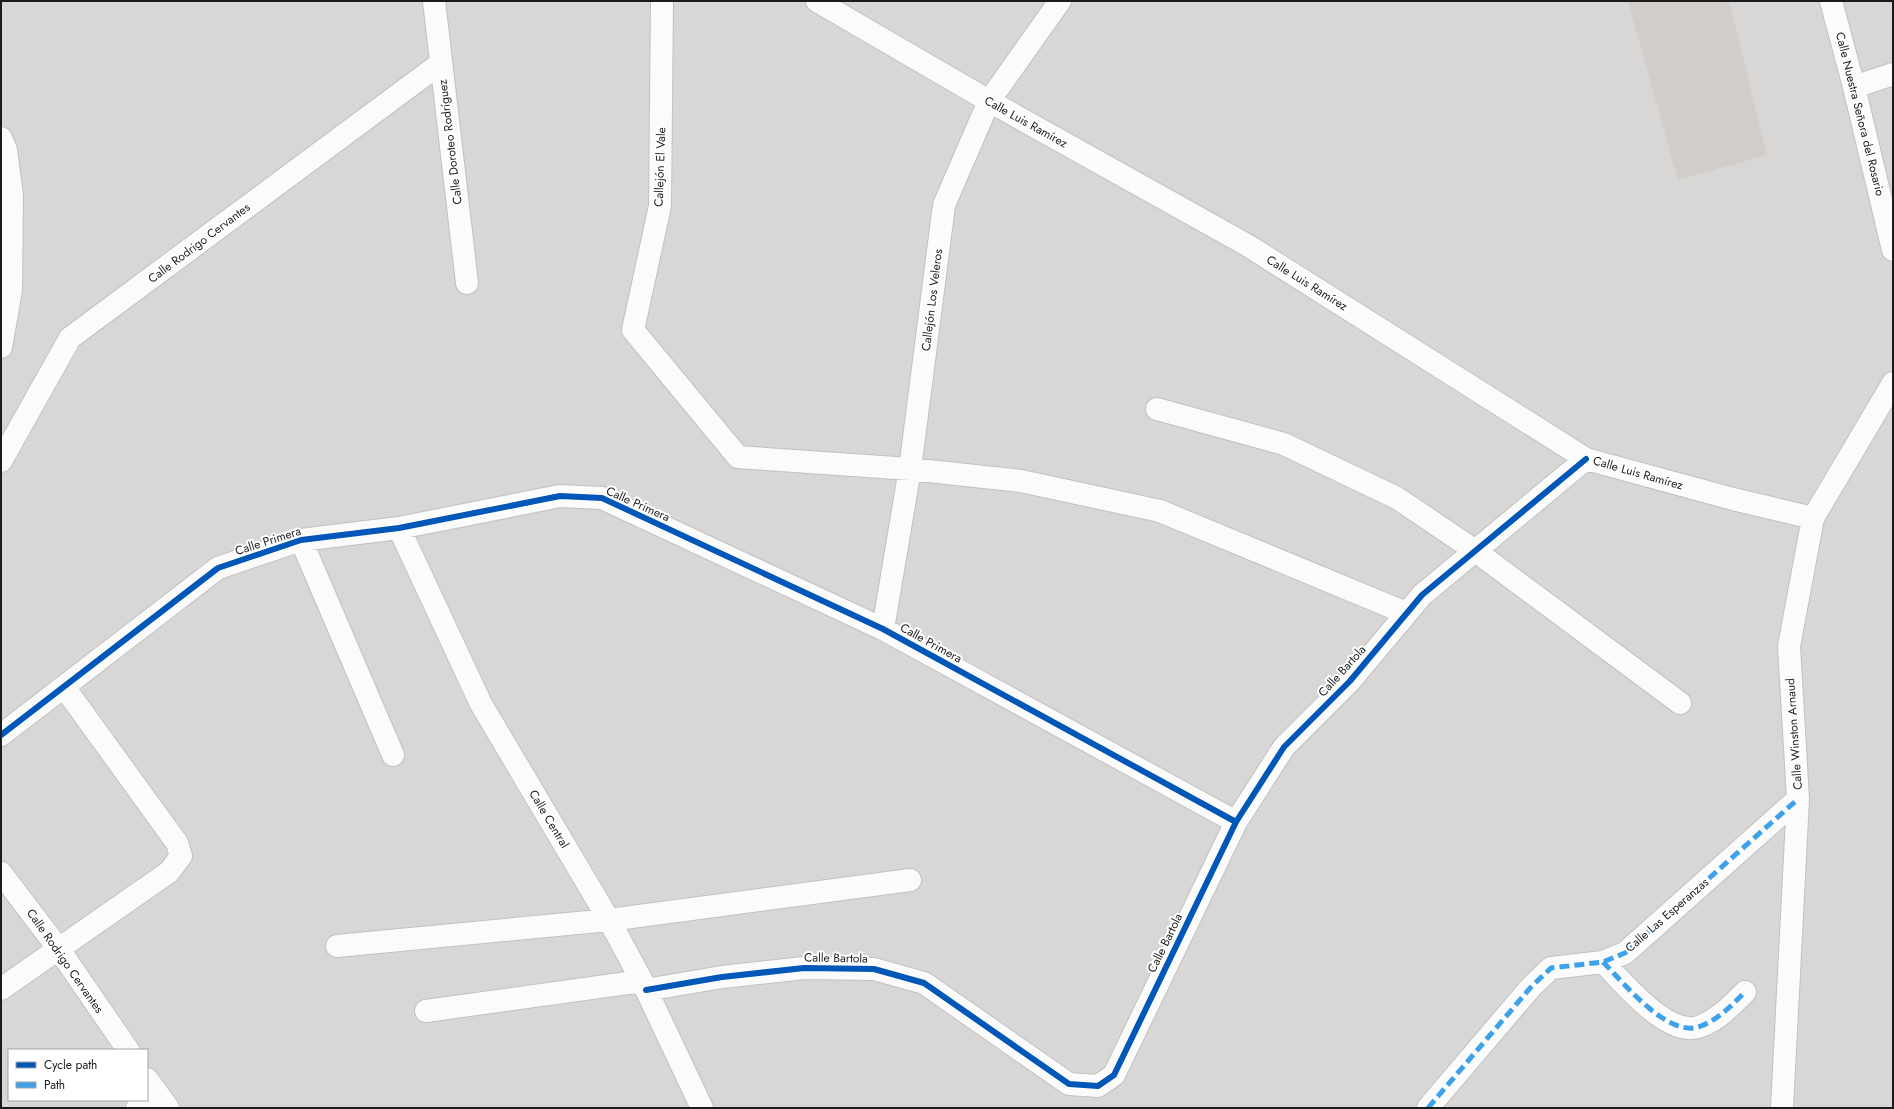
<svg xmlns="http://www.w3.org/2000/svg" width="1894" height="1109" font-family="Jost,sans-serif">
	<rect width="100%" height="100%" fill="#e9e7e4"/>
	<!-- residential -->
	<path fill="#d8d7d5" fill-rule="evenodd" d="M1,1H1893V1108H1ZM9,1050H147V1100H9Z"/>
	<!-- building -->
	<path fill="#d0cdcb" d="M1628,1H1729L1767,155L1678,180Z"/>
	<g fill="none" stroke-linecap="round" stroke-linejoin="round">
		<defs>
			<path id="minor" d="M434,1L467,283
				M662,1L660,206L633,330L738,457L910,469L1021,481L1160,511L1406,613
				M817,1L989,101L1247,245L1586,459L1733,499L1813,518
				M1831,1L1854,87L1893,250
				M1854,87L1893,74
				M1,138L6,150L12,196L11,290L1,347
				M1157,409L1284,444L1397,498L1474,550L1680,703
				M1,461L70,338L441,63
				M399,528L481,704L609,920L642,981L702,1108
				M301,540L393,755
				M883,629L910,469L944,205L989,101L1060,1
				M1,735L218,568L301,540L399,528L560,496L602,498L883,629L1236,822
				M1,873L58,948L128,1050
				M337,946L609,920L910,880
				M1603,962C1623,982 1669,1040 1701,1026C1719,1019 1732,1005 1745,992
				M1,989L169,872L181,856L177,843L64,687
				M646,990L722,977L804,968L874,969L924,983L1069,1084L1098,1086L1114,1075L1236,822L1284,747L1350,681L1422,595L1586,459
				M426,1011L642,981
				M147,1079L168,1108
				M137,1108L159,1096
				M1428,1108L1531,987L1551,968L1603,962L1625,953L1798,799
				M1782,1108L1798,799L1789,646L1813,518L1893,383"/>
		</defs>
		<!-- minor casing -->
		<use href="#minor" stroke="#c2c1c0" stroke-width="24"/>
		<!-- minor -->
		<use href="#minor" stroke="#fcfbfb" stroke-width="22"/>
		<!-- quiet -->
		<path stroke="#3da2ea" stroke-width="5" stroke-dasharray="10 5" stroke-linecap="butt" d="M1603,962C1623,982 1669,1040 1701,1026C1719,1019 1732,1005 1745,992
			M1428,1108L1531,987L1551,968L1603,962L1625,953L1798,799"/>
		<defs>
			<path id="cycleway" d="M1,735L218,568L301,540L399,528L560,496L602,498L883,629L1236,822
				M646,990L722,977L804,968L874,969L924,983L1069,1084L1098,1086L1114,1075L1236,822L1284,747L1350,681L1422,595L1586,459"/>
		</defs>
		<!-- cycleway casing -->
		<use href="#cycleway" stroke="#fff" stroke-width="8"/>
		<!-- cycleway -->
		<use href="#cycleway" stroke="#0057b8" stroke-width="6"/>
	</g>
	<g text-anchor="middle" dominant-baseline="central" stroke-width="4" stroke-linejoin="round" paint-order="stroke">
		<!-- street labels -->
		<g font-size="12" fill="#1b1b1b" stroke="#fff">
			<text transform="translate(1860 114) rotate(76)">Calle Nuestra Señora del Rosario</text>
			<text transform="translate(1026 122) rotate(29)">Calle Luis Ramírez</text>
			<text transform="translate(450 142) rotate(-97)">Calle Doroteo Rodríguez</text>
			<text transform="translate(660 167) rotate(-88)">Callejón El Vale</text>
			<text transform="translate(199 243) rotate(-37)">Calle Rodrigo Cervantes</text>
			<text transform="translate(1307 283) rotate(32)">Calle Luis Ramírez</text>
			<text transform="translate(932 300) rotate(-83)">Callejón Los Veleros</text>
			<text transform="translate(1638 473) rotate(16)">Calle Luis Ramírez</text>
			<text transform="translate(638 504) rotate(24)">Calle Primera</text>
			<text transform="translate(268 541) rotate(-18)">Calle Primera</text>
			<text transform="translate(931 643) rotate(29)">Calle Primera</text>
			<text transform="translate(1342 671) rotate(-48)">Calle Bartola</text>
			<text transform="translate(1794 734) rotate(-94)">Calle Winston Arnaud</text>
			<text transform="translate(549 819) rotate(59)">Calle Central</text>
			<text transform="translate(1667 915) rotate(-41)">Calle Las Esperanzas</text>
			<text transform="translate(1165 943) rotate(-64)">Calle Bartola</text>
			<text transform="translate(836 958) rotate(1)">Calle Bartola</text>
			<text transform="translate(65 961) rotate(55)">Calle Rodrigo Cervantes</text>
		</g>
	</g>
	<!-- border -->
	<rect width="1894" height="1109" fill="none" stroke="#1b1b1b" stroke-width="4"/>
	<!-- legend -->
	<rect x="8" y="1049" width="140" height="52" fill="#ffffff" stroke="#a4a4a4"/>
	<rect x="16" y="1062" width="20" height="6" fill="#0057b8" stroke="#a4a4a4"/>
	<text x="44" y="1069" font-size="12" fill="#1b1b1b">Cycle path</text>
	<rect x="16" y="1082" width="20" height="6" fill="#3da2ea" stroke="#a4a4a4"/>
	<text x="44" y="1089" font-size="12" fill="#1b1b1b">Path</text>
</svg>
